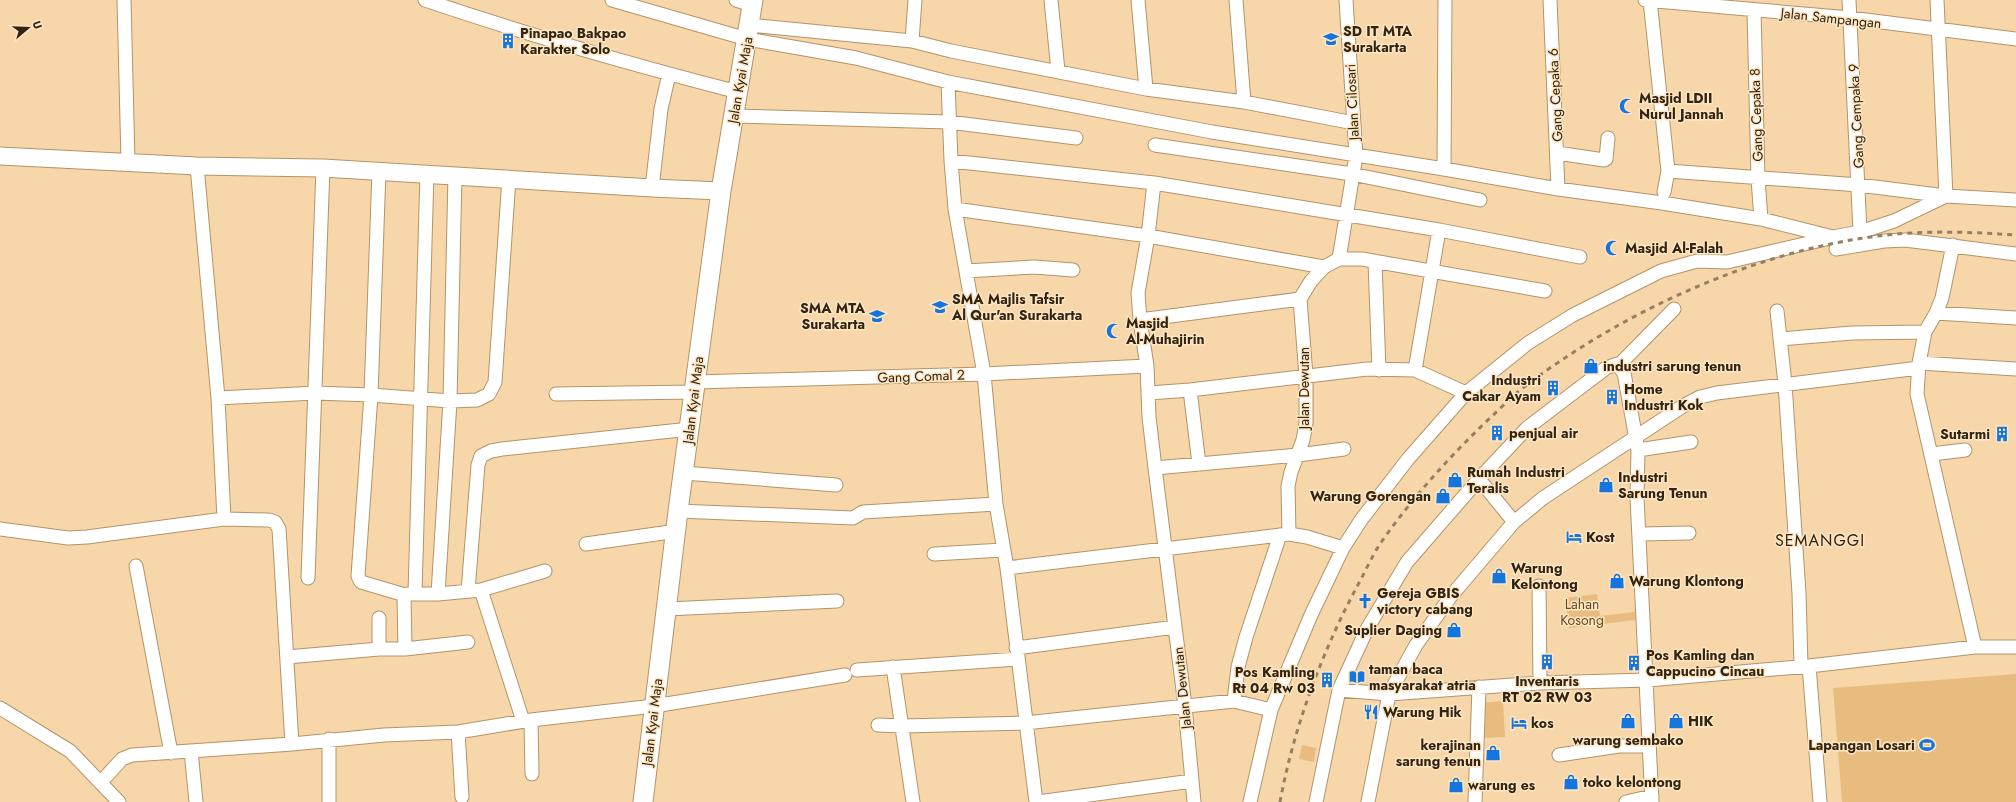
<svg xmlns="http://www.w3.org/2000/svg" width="2016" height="802" font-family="Jost,sans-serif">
	<rect width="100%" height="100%" fill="#f7d6aa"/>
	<!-- green -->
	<path fill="#e8bc7f" d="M1597,594L1600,616L1635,612L1636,620L1569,628L1565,598Z
		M2016,674V802H1842L1833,688Z
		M1503,701L1505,737L1482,738L1480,703Z
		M1302,745L1316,748L1314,762L1299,759Z"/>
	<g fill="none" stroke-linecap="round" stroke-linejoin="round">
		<defs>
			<path id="minor" d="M124,0L128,161
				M425,0C528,35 633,65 738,92
				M612,0L747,39L856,58L948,82L1212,132L1444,169L1558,189L1662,203L1761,219L1833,237L1860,232L1894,221L1946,196
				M736,0L752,5
				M1051,0L1058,71
				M1138,0L1146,89
				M1236,0L1244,102
				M1550,0L1558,189
				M1645,0L1850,18L2016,39
				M1650,0L1668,171L1664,192
				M1849,0L1860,232
				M1937,0L1946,196
				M1754,10L1758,179L1761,219
				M749,25L912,41L951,51L1146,89L1244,102L1354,123
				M912,41L915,0
				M948,82L951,161L955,209L984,374L996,504L1007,568L1036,802
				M734,116L949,122L1076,138
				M1155,145L1352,174L1480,200
				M1557,153L1604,160L1606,159L1608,138
				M951,161L1154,183L1439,230L1580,257
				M197,166L218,398L224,519
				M1444,169L1445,0
				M379,171L371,395L358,576L361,582L405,595
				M1668,171L1859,185L1946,196L2016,200
				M1154,183L1148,236L1138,293L1140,320L1147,366L1149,417L1155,468L1185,706L1194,802
				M652,188L661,109L669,74
				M955,209L1148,236L1324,267
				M1953,245L1942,298L1936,313L1925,332L1919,363L1917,394L1975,647
				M1836,249L1884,241L1905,240L2016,254
				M1339,259H1362L1545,291
				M1375,262L1379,370
				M966,271L1034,267L1073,270
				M1777,311L1785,384L1799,593L1801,666
				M1936,313L2016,318
				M1140,320L1300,299
				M1780,339L1852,333L1925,332
				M1919,363L2016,369
				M1618,366L1674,309
				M1415,370L1439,230
				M696,382L984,374L1147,366
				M1190,390L1199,464
				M1149,393L1190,390L1367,369L1415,370L1466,393
				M556,394L694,392
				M218,398L315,393L371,395L450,401L477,400L489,394L495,382L509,178
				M1638,450L1691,442
				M1932,454L1965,450
				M1155,468L1298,455L1344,449
				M684,473L836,485
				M1479,479L1514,522
				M678,511L853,518L863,512L996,504
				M0,529L68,538L87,537L224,519L269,520L275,522L279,529L292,744
				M1289,534L1288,486L1291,472L1303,440L1306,423V376L1300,299L1311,281L1324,267L1339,259L1356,156L1346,0
				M1640,534L1689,533
				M586,544L677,531
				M934,554L1003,550
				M136,566L171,753
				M1007,568L1289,534L1307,537L1343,548
				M308,578L323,168
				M1539,586L1540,683
				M481,590L523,721
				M468,591L478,465L481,456L491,451L502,449L690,429
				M415,593L427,173
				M438,594L450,401L455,175
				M667,609L837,601
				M1016,648L1175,627
				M379,649V618
				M405,649L468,642
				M287,657L379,649H405L404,597L407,594H438L481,590L545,571
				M1809,666L1820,802
				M893,667L913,802
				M857,670L1018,659
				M1339,690L1389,694L1540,683L1648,680L1809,666L1975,647H2016
				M1234,701L1238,667L1246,637L1280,535
				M0,708L70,751L119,802
				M531,720L532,774
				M878,725L902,726L1025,723L1234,701L1271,710
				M458,732L462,797
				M191,751L196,802
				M1559,755L1619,746H1648
				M101,782L122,759L132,755L292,744L384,735L458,732L531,720L654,706L845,675
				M329,802V739
				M1038,802L1192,781
				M1250,802L1271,710L1311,615L1343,548L1361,520L1408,459L1466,393L1528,343L1573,315L1661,271L1697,261L1727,262L1830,238
				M1316,802L1339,690L1367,629L1407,562L1479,479L1527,428L1606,368L1617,364L1624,373L1638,450L1637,498L1652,802
				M1368,802L1389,694L1416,645L1451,596L1514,522L1543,498L1683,406L1700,397L1717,393L1919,368
				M1475,802L1479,687
				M1626,802L1652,796"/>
			<path id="tertiary" d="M0,156L197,166L323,168L652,188L721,191"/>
			<path id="secondary" d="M643,802L678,511L721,191L753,0"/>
		</defs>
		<!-- minor casing -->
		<use href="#minor" stroke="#b29469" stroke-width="15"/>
		<!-- tertiary casing -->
		<use href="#tertiary" stroke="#b29469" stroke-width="19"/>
		<!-- secondary casing -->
		<use href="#secondary" stroke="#b29469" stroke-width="21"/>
		<!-- minor -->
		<use href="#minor" stroke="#fff" stroke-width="13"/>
		<!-- tertiary -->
		<use href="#tertiary" stroke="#fff" stroke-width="17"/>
		<!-- secondary -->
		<use href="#secondary" stroke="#fff" stroke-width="19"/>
		<!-- rail -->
		<path stroke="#978061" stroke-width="3" stroke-dasharray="5 5" stroke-linecap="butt" d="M1280,802C1294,726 1323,649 1360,581C1367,568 1373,554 1382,541C1414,496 1450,456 1490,418C1501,408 1512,396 1524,387C1622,312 1755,251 1878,236C1924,230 1970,232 2016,235"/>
	</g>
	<!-- icons -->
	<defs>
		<symbol id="school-bare" viewBox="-9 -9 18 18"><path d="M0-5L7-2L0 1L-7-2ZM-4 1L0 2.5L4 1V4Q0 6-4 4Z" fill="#1575de" stroke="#ffe5c1" stroke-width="2.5" paint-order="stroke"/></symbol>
		<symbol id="building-bare" viewBox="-9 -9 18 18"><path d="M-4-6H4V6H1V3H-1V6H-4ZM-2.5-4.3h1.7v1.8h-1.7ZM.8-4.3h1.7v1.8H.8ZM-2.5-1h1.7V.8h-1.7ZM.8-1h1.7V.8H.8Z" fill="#1575de" stroke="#ffe5c1" stroke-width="2.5" paint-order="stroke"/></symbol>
		<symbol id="mosque-bare" viewBox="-9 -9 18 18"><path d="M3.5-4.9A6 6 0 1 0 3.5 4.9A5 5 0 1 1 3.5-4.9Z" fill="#1575de" stroke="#ffe5c1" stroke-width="2.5" paint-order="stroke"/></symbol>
		<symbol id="shop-bare" viewBox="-9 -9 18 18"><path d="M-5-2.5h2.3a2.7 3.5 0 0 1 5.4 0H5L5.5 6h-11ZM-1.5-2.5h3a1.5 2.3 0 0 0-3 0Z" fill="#1575de" stroke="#ffe5c1" stroke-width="2.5" paint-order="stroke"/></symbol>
		<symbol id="hotel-bare" viewBox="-9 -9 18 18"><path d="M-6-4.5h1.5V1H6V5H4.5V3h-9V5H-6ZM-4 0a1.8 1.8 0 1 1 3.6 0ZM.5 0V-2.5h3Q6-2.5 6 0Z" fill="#1575de" stroke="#ffe5c1" stroke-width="2.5" paint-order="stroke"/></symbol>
		<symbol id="church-bare" viewBox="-9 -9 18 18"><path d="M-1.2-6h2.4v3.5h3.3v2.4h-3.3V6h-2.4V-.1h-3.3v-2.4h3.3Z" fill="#1575de" stroke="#ffe5c1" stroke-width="2.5" paint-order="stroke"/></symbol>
		<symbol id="library-bare" viewBox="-9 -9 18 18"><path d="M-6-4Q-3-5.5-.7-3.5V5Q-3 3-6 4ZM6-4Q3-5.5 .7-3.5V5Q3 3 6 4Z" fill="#1575de" stroke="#ffe5c1" stroke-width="2.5" paint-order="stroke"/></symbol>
		<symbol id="restaurant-bare" viewBox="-9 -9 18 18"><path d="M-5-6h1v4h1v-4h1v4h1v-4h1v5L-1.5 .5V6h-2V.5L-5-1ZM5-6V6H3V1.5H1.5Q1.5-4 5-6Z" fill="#1575de" stroke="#ffe5c1" stroke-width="2.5" paint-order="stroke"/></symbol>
		<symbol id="stadium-bare" viewBox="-9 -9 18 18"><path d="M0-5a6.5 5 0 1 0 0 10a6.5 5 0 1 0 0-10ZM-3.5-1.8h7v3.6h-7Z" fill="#1575de" stroke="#ffe5c1" stroke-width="2.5" paint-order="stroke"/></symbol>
	</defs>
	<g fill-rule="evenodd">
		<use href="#school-bare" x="1320" y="28" width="22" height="22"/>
		<use href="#building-bare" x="497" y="30" width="22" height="22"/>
		<use href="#mosque-bare" x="1616" y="95" width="22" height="22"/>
		<use href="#mosque-bare" x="1602" y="237" width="22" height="22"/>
		<use href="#school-bare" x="929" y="296" width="22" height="22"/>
		<use href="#school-bare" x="866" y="305" width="22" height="22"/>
		<use href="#mosque-bare" x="1103" y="320" width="22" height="22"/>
		<use href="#shop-bare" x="1580" y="355" width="22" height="22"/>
		<use href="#building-bare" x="1542" y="377" width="22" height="22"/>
		<use href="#building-bare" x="1601" y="386" width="22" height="22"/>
		<use href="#building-bare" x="1486" y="422" width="22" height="22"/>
		<use href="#building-bare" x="1991" y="423" width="22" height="22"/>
		<use href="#shop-bare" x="1444" y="469" width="22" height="22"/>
		<use href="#shop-bare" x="1595" y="474" width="22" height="22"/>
		<use href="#shop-bare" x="1432" y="485" width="22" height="22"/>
		<use href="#hotel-bare" x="1563" y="526" width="22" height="22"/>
		<use href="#shop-bare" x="1488" y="565" width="22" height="22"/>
		<use href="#shop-bare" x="1606" y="570" width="22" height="22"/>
		<use href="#church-bare" x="1354" y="590" width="22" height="22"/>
		<use href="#shop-bare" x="1443" y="619" width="22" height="22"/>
		<use href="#building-bare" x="1536" y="651" width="22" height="22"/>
		<use href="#building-bare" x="1623" y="652" width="22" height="22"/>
		<use href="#library-bare" x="1346" y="666" width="22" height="22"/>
		<use href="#building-bare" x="1316" y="669" width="22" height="22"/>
		<use href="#restaurant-bare" x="1360" y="701" width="22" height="22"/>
		<use href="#shop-bare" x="1617" y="710" width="22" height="22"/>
		<use href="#shop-bare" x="1665" y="710" width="22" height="22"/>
		<use href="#hotel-bare" x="1508" y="712" width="22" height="22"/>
		<use href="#stadium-bare" x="1916" y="734" width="22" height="22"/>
		<use href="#shop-bare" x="1482" y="742" width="22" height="22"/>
		<use href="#shop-bare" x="1560" y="771" width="22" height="22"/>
		<use href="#shop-bare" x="1445" y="774" width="22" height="22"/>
	</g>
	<g text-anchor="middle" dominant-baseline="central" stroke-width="3" stroke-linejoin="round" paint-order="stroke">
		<!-- street labels -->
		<g font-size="14" fill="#302413" stroke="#ffe5c1">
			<text transform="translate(1831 18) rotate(6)">Jalan Sampangan</text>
			<text transform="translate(740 80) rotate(-80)">Jalan Kyai Maja</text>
			<text transform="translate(1555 95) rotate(-93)">Gang Cepaka 6</text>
			<text transform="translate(1352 102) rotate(-93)">Jalan Cilosari</text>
			<text transform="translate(1756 115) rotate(-92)">Gang Cepaka 8</text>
			<text transform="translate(1856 116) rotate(-93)">Gang Cempaka 9</text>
			<text transform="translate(921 376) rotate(-2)">Gang Comal 2</text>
			<text transform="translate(1304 388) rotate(-90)">Jalan Dewutan</text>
			<text transform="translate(693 400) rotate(-83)">Jalan Kyai Maja</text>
			<text transform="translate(1182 688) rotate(-96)">Jalan Dewutan</text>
			<text transform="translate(652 722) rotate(-83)">Jalan Kyai Maja</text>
		</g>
		<!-- poi labels -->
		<g font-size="14" font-weight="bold" fill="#302413" stroke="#ffe5c1" text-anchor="start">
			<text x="1343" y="31">SD IT MTA<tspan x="1343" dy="16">Surakarta</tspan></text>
			<text x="520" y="33">Pinapao Bakpao<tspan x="520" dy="16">Karakter Solo</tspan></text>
			<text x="1639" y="98">Masjid LDII<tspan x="1639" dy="16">Nurul Jannah</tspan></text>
			<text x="1625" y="248">Masjid Al-Falah</text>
			<text x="952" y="299">SMA Majlis Tafsir<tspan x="952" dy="16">Al Qur'an Surakarta</tspan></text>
			<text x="865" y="308" text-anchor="end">SMA MTA<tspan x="865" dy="16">Surakarta</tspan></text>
			<text x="1126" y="323">Masjid<tspan x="1126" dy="16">Al-Muhajirin</tspan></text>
			<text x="1603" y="366">industri sarung tenun</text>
			<text x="1541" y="380" text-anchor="end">Industri<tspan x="1541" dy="16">Cakar Ayam</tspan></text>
			<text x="1624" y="389">Home<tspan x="1624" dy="16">Industri Kok</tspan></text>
			<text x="1509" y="433">penjual air</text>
			<text x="1990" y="434" text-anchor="end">Sutarmi</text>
			<text x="1467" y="472">Rumah Industri<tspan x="1467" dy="16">Teralis</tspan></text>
			<text x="1618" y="477">Industri<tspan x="1618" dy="16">Sarung Tenun</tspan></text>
			<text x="1431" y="496" text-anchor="end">Warung Gorengan</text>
			<text x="1586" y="537">Kost</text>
			<text x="1511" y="568">Warung<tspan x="1511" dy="16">Kelontong</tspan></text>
			<text x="1629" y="581">Warung Klontong</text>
			<text x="1377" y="593">Gereja GBIS<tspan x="1377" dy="16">victory cabang</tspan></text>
			<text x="1442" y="630" text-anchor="end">Suplier Daging</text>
			<text x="1646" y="655">Pos Kamling dan<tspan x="1646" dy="16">Cappucino Cincau</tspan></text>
			<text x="1369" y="669">taman baca<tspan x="1369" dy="16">masyarakat atria</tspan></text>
			<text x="1315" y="672" text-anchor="end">Pos Kamling<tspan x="1315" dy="16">Rt 04 Rw 03</tspan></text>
			<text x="1547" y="681" text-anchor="middle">Inventaris<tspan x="1547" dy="16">RT 02 RW 03</tspan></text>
			<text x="1383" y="712">Warung Hik</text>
			<text x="1688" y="721">HIK</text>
			<text x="1531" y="723">kos</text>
			<text x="1628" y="740" text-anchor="middle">warung sembako</text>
			<text x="1481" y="745" text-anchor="end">kerajinan<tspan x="1481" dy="16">sarung tenun</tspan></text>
			<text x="1915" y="745" text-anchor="end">Lapangan Losari</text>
			<text x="1583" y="782">toko kelontong</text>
			<text x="1468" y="785">warung es</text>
		</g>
		<!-- park labels -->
		<g font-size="14" fill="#634a25" stroke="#ffe5c1">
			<text x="1582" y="604">Lahan<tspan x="1582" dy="16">Kosong</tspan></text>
		</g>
		<!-- quarter labels -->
		<g font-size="16" letter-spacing="1" fill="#302413" stroke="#ffe5c1">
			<text x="1820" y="540">SEMANGGI</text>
		</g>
	</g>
	<!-- north arrow -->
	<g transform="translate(28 28) rotate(71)" stroke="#ffe5c1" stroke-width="3" paint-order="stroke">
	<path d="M0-3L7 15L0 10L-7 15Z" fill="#302413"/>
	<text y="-6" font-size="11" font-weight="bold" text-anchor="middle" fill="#302413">U</text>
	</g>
</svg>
